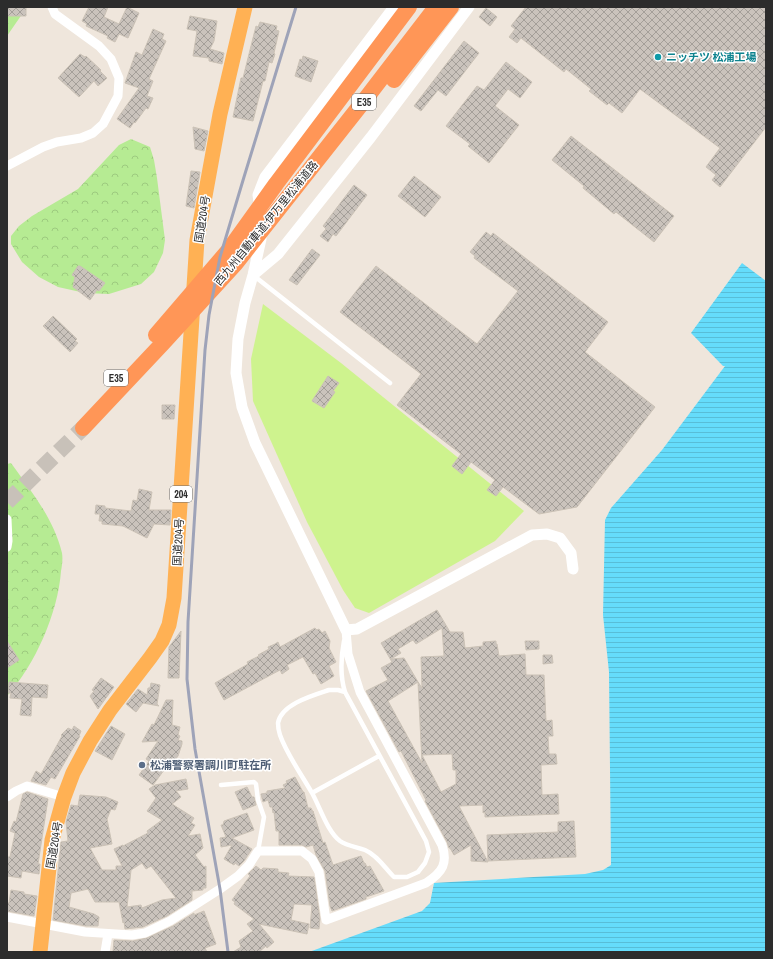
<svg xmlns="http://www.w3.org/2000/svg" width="773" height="959" font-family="'Archivo Narrow','Noto Sans JP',sans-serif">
	<defs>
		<pattern id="forest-crowns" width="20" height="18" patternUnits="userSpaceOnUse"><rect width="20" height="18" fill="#b6eb93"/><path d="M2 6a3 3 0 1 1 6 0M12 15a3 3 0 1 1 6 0" fill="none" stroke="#9dca7f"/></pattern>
		<pattern id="water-rules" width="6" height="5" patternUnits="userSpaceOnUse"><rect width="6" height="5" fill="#65dcfb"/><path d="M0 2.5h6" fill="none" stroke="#58bdd7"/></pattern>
		<pattern id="building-cross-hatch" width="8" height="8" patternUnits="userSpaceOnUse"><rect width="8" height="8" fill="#cac3bc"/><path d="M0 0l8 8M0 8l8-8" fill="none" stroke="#a49f99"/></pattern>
	</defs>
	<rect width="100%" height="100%" fill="#efe6dc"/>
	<!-- forest -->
	<path fill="url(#forest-crowns)" d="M7,7H27L7,36Z
		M131,139L150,147L154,160L157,178L165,240L163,253L154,272L141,284L109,294L85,293L58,287L39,277L22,262L11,244V236L19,226L32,216L78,189L119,145Z
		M11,463C31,491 54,519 62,553C63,559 62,566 61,571C58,613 35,665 7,696V464Z"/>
	<!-- pitch -->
	<path fill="#cef38e" d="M263,304L341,363L524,511L495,541L369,613L355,608L343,590L307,522L253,401L251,359Z"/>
	<!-- water -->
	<path fill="url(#water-rules)" d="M742,263L766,281V952H309L422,911L430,903L434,883L585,874L603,870L611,865L609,672L603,615L605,520L611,508L662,450L725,366H723L691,333Z"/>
	<!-- building -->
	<path fill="url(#building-cross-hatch)" stroke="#cbc2b6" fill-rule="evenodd" d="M7,7H26V16H7Z
		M89,7H108L104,17L119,24L127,7L139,13L128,38L119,34L115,42L107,38L108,36L86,26L87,24L82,21Z
		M526,7H766V127L720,187L712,180L716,175L706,167L720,148L640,89L622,113L609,103L607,105L589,91L591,89L566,69L564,72L521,38L517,43L509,37L515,29L511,26Z
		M486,8L497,17L490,26L479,17Z
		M190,16L217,21L214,41L210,49L224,53L222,64L209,61V58L193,56L197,31L187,29Z
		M260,22L277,26L276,30L279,31L274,53L275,54L272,63L269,62L265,81H263L253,121L233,117L241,78H243L256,26L258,27Z
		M153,29L164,34L162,39L166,41L149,79L153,81L147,96L153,98L148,109L146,108L135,123L134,122L130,128L117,119L139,88L125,83L136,52L142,55Z
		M464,41L479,53L446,96L438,90L421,111L414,106Z
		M80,54L85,57L86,56L101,70L100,71L107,78L98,86L94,81L79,97L58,78Z
		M303,56L318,61L311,82L295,76L300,59L302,60Z
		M506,62L532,82L520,98L508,89L495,106L519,125L489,163L468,146L470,144L446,126L477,86L484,90Z
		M193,127L208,131L204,151L195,149Z
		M571,136L674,216L654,242L616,212L614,214L583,188L584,186L552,160Z
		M191,171L200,172L194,208L186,206Z
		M414,176L441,197L425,217L398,196Z
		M354,185L367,195L336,236L333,234L328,242L320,236L326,229L323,226Z
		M486,232L491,236L493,233L608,322L585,352L655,407L577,507L539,514L503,487L496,496L487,490L495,480L471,462L462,474L452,466L461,454L397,405L421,374L340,312L376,266L477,344L518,291L474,258L475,256L470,252Z
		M312,249L320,255L297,285L289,280Z
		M78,266H80L105,283L99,291L97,290L90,300L73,287L75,277L72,275Z
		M53,316L77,339L75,341L78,343L70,352L43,326Z
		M328,376L339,383L333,391L335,392L324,408L312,401Z
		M162,405H175L174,419H162Z
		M139,489L152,492L149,510H171L170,525L154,524L147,538L123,526L102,524V521H99L100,514H95L96,505L105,506V508L131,511L133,500L137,501Z
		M437,610L450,632H463L465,648L483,646V642L496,641V644H497L499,656L525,654L526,675H544L546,721L552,720L553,736H548L549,754H556L557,764L541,765L542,795L558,794L559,814L485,817V812L483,813V805L459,806L488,862L471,861V845L454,855L450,848H449L447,842L425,801L426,800L401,751L399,752L366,691L388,680L381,668L392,662L381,643ZM442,628L444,656L421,657L422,688L418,682L422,763L388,701L418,682L404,658L391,659L401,653L398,649L413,640L416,644ZM452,754L453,770H456V784L441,792L422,755Z
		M315,628L317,630L319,629L322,633L325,631L330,641L329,648L336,662L329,666L334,676L321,684L315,673L313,674L303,657L287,665L289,669L282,674L280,670L224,700L215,683L248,664L247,662L259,656L258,655L269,649L268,647L275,644L278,642L280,647Z
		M181,631L179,678H168L169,647Z
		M7,641L19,660L7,668Z
		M525,641H539V649L526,650Z
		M543,655H552L553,663L543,664Z
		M101,678L114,687L98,709L90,696L94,691L92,690Z
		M9,682L48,685L47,698L32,697L31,716L20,715L22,699L10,698L11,693H8Z
		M151,683L160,685L157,704L159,706L143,703L136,712L126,704L138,689L147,695L148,688H150Z
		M166,700H173L172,725L180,727L178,735L180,736L178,740L182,741V744L178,756L175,760L173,758L153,785L139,775L149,761L146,759L158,741L142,742L152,724L154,725Z
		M74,726L81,731L79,736H80L55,779L51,777L46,785L31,781L36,771L41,774L62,736L61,735L68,728L72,730Z
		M111,726L125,734L112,760L95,751Z
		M295,777L303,792H304L308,808H311L313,812V811L323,843L325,842L333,865L361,856L364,863H365L367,867L370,866L384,891L366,897V899L332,911L330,906L325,871L316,855L313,845L306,847L302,845H279V831H276L274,812L273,813L272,807H270L268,800L263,802L261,794L267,793V791L285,788L283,785L287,783L286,781Z
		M186,779L188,789L176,791L181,797L172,804L194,818L191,823L195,825L188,836L200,834L203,848L195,855L204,867L206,866V888H203V890L192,891V900L167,916L143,927L125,929L124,922L123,923L119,902H95L88,889L71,893L69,907L94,914L99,917L98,926H86L53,920L61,842L68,841L66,822L71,805L78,806L80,795L106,797L118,802L115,810L111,809L107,819L112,844L90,848L102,870H116V866H122L114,849L123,845V846L148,833L147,831L162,820L147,811L156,798L149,789L155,785ZM142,863L146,869L151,866L176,898L162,900L142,908L141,905L127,907L131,870Z
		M247,787L252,797H254L256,805L243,810L235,792Z
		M27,792L48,799L38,864H40L39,874L22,871L21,878L7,876V857H10L15,833L10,831L14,821L16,822L23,794Z
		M247,813L254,830L232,838L252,849L244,861L239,866L235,863L234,865L224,859L232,845L221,847L220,838L226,837L221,825H223L224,821Z
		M574,821L576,857L488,861L487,835L558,832V822Z
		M256,866L261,870L263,868L278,869V872L289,873L288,876L314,877L320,919L319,929L310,928L312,905L294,904L291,920L309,924L307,934L259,924L274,942L267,948L266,946L259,952H233L241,947L239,941L253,931L247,924L254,919L234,904L235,902L232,900L250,876L248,874Z
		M11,890L24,892V894L37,896L34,916L7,911V903H9Z
		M204,911L216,944L205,948L207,952H113L114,940L133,941L147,938L173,926L194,913V915Z"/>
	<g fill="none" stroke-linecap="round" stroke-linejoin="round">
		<!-- motorway-tunnel -->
		<path stroke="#c8c1b9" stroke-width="16" stroke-dasharray="16 8" stroke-linecap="butt" d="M7,502L83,428"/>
		<!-- service -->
		<path stroke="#fff" stroke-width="4.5" d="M253,275L390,383
			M344,641C341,657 340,676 345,692
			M329,690H338L345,692L426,841L429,852L425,863L418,872L407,877H394C385,868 377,855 365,850C357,847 347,846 340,841C327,831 320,807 312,793C302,775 287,755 280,735C279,732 278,726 278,723C281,704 314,695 329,690Z
			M221,785L254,782L256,784L258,800L264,817L258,851
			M312,793L379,756"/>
		<!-- minor -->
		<path stroke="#fff" stroke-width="9" d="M7,166L43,147L57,142L81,138L93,133L103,124L118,96L119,78L111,59L99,46L55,14L52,7
			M7,519L8,541L7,547
			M7,797L16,791L27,786L64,797
			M7,917L85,932L132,935L145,933L170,921L220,889L238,876L249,865L258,851H302L312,859L319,872L326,920L426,883C443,872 448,863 442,845L360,692L348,654L346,630
			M105,952L108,934"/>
		<!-- tertiary -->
		<path stroke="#fff" stroke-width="11" d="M260,209L258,195L265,177L394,7
			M261,232V239L253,275L245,303L238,339L236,373L242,407L255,443L346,630L357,629L532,535L547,534L560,538L571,553L573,569
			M253,275L278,254L371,137L469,7"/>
		<!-- trunk -->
		<path stroke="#ffb154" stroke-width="15" d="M40,952L52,840L64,797L73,773L90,741L110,710L150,658L162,641L169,625L174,598L197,240L220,114L245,7"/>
		<!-- motorway -->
		<path stroke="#ff9657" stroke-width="16" d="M394,80L451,7
			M156,335L228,251L276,184L409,7
			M83,428L163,343L236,263L367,97L436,7"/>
		<!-- rail -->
		<path stroke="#9ea3b8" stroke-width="3" d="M228,952L220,889L195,749L187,679L188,622L205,350L209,315L220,257L244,177L296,7"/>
	</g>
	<!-- markers -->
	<circle fill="#0f9aa8" stroke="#fff" stroke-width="1.5" cx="658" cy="57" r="4"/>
	<circle fill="#5c6f8a" stroke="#fff" stroke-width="1.5" cx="142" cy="765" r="4"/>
	<g text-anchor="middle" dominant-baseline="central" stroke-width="3" stroke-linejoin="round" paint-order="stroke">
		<!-- shield labels -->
		<g fill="#fff" stroke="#6b6b6b" stroke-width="1">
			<rect x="352" y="94" width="24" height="16" rx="3"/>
			<rect x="104" y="370" width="24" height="16" rx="3"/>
			<rect x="170" y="486" width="22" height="16" rx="3"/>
		</g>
		<g font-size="10" font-weight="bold" fill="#2c2c2c">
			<text x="364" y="102">E35</text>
			<text x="116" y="378">E35</text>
			<text x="181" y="494">204</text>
		</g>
		<!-- culture labels -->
		<g font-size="11" font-weight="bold" fill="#0d838f" stroke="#fff" text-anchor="start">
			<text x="666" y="57">ニッチツ 松浦工場</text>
		</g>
		<!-- street labels -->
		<g font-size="11" fill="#2c2c2c" stroke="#fff">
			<text transform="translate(202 219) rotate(-81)">国道204号</text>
			<text transform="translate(266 223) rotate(-51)">西九州自動車道;伊万里松浦道路</text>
			<text transform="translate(178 542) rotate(-87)">国道204号</text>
			<text transform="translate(54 845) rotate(-80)">国道204号</text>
		</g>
		<!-- service labels -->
		<g font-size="11" font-weight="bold" fill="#4e5e75" stroke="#fff" text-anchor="start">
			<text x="150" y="765">松浦警察署調川町駐在所</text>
		</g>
	</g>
	<!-- border -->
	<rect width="773" height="959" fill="none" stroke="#2c2c2c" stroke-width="16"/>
</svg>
